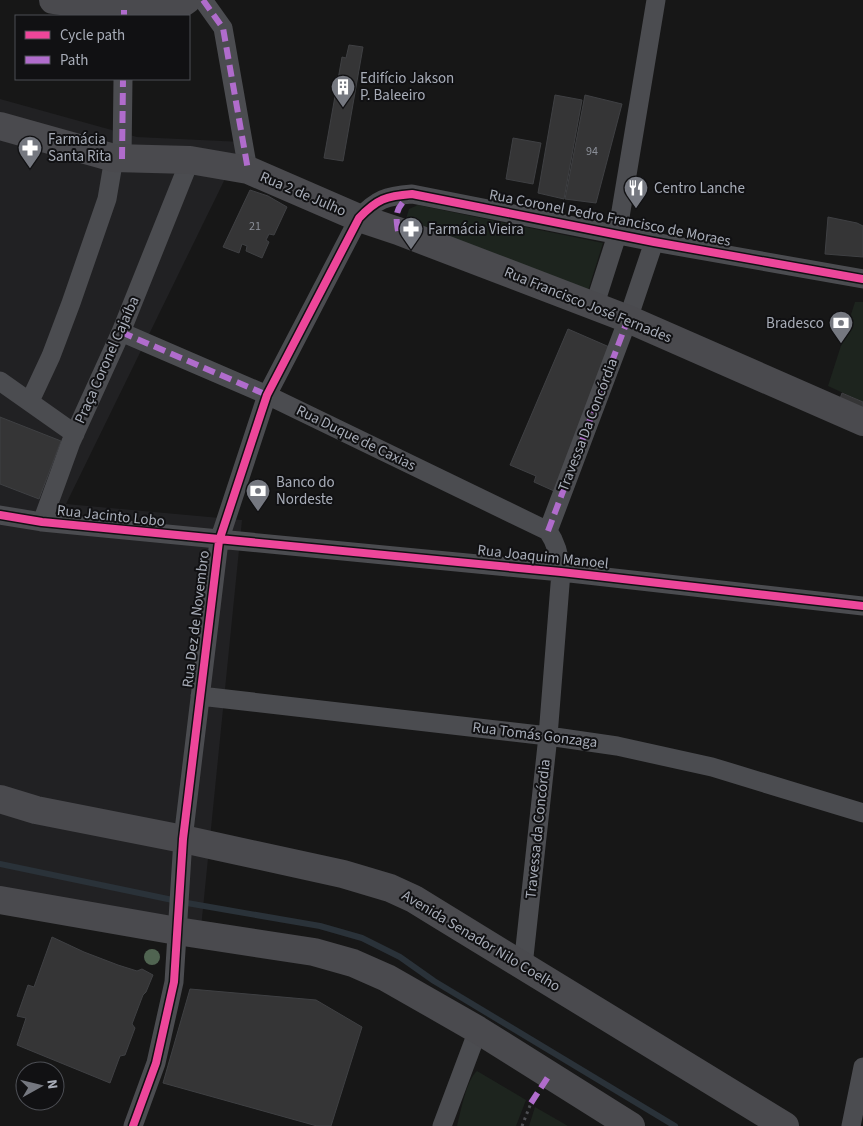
<svg xmlns="http://www.w3.org/2000/svg" width="863" height="1126" font-family="'Source Sans 3',sans-serif">
	<rect width="100%" height="100%" fill="#171717"/>
	<!-- built -->
	<path fill="#212123" d="M0,99L137,137L243,142L66,504L242,520L199,948L0,904Z"/>
	<!-- green -->
	<path fill="#1d241e" d="M418,205L603,243L587,294L410,228L406,219L409,209Z
		M855,302H863V402L828,386Z
		M477,1071L526,1100L516,1126H457C461,1111 466,1081 477,1071Z
		M535,1107L568,1126H529Z"/>
	<g fill="none" stroke-linecap="round" stroke-linejoin="round">
		<!-- stream -->
		<path stroke="#2a3239" stroke-width="6" d="M0,864L187,903L320,926L362,938L400,957L434,981L675,1126"/>
	</g>
	<!-- building -->
	<path fill="#353536" stroke="#3f4043" d="M349,45L363,47L343,161L324,158L342,57L346,58Z
		M555,95L582,100L564,199L538,193Z
		M585,95L622,104L596,203L565,199Z
		M513,138L541,143L533,184L506,179Z
		M250,190L268,196L287,207L274,235L269,234L266,240L269,242L262,258L246,251L247,246L242,244L239,253L223,247Z
		M828,217L857,223L863,226V257L825,254Z
		M568,329L614,349L554,491L534,482L536,476L510,465Z
		M842,393L863,402V414L838,404Z
		M0,417L61,441L39,499L0,484Z
		M52,937L84,952L118,965L137,971L142,969L153,975L146,992L143,995L132,1024L135,1028L125,1055L120,1056L110,1083L17,1045L26,1018L17,1016L28,985L34,987Z
		M190,989L316,1000L362,1027L331,1126H317L163,1083Z"/>
	<g fill="none" stroke-linecap="round" stroke-linejoin="round">
		<!-- path -->
		<path stroke="#4d4e52" stroke-width="3" stroke-dasharray="2.5 4" stroke-linecap="butt" d="M522,1126L531,1103"/>
		<!-- street -->
		<path stroke="#4b4c50" stroke-width="19" d="M203,0L223,28L248,170
			M122,159L123,79
			M594,307L617,235L656,0
			M121,332L267,395L548,531C557,544 560,557 561,572L548,736L523,966
			M0,381L75,434
			M30,401L51,356L71,303L107,199L114,158
			M0,515L42,522L561,572L863,606
			M42,522L71,442L121,332L190,160
			M548,531L628,319L654,242
			M200,696L548,736L617,746L712,767L863,813
			M133,1126L156,1063L174,982L183,839L219,541L267,395L359,218C377,199 386,196 412,194L654,242L863,279
			M442,1126L478,1030
			M851,1126L863,1067"/>
		<!-- secondary -->
		<path stroke="#4a4a4e" stroke-width="28" d="M53,0L124,10L168,11L174,9L187,0
			M0,126L114,158L190,160L248,170L359,218L398,231L628,319L863,422
			M0,799L36,810L183,839L343,874L390,888L414,899L440,915L785,1126
			M0,900L177,931L314,952L353,963L387,978L478,1030L631,1126"/>
		<!-- quiet -->
		<path stroke="#b06ccc" stroke-width="6" stroke-dasharray="12 6" stroke-linecap="butt" d="M203,0L223,28L248,170
			M124,16V10
			M122,159L123,79
			M398,231C395,213 396,208 410,195
			M121,332L267,395
			M548,531L628,319
			M531,1103L550,1074"/>
		<defs>
			<path id="cycleway" d="M0,515L42,522L561,572L863,606
				M133,1126L156,1063L174,982L183,839L219,541L267,395L359,218C377,199 386,196 412,194L654,242L863,279"/>
		</defs>
		<!-- cycleway casing -->
		<use href="#cycleway" stroke="#111113" stroke-width="11"/>
		<!-- cycleway -->
		<use href="#cycleway" stroke="#ed469a" stroke-width="8"/>
	</g>
	<!-- trees -->
	<circle fill="#506451" cx="152" cy="957" r="8"/>
	<!-- icons -->
	<defs>
		<symbol id="building-pin" viewBox="-11 -11 22 30"><path d="M0 17L-7.5 6A9.5 9.5 0 1 1 7.5 6Z" fill="#757880" stroke="#111113"/><path d="M-4-6H4V6H1V3H-1V6H-4ZM-2.5-4.3h1.7v1.8h-1.7ZM.8-4.3h1.7v1.8H.8ZM-2.5-1h1.7V.8h-1.7ZM.8-1h1.7V.8H.8Z" fill="#fff"/></symbol>
		<symbol id="pharmacy-pin" viewBox="-11 -11 22 30"><path d="M0 17L-7.5 6A9.5 9.5 0 1 1 7.5 6Z" fill="#757880" stroke="#111113"/><path d="M-2-6h4v4h4v4h-4v4h-4v-4h-4v-4h4Z" fill="#fff"/></symbol>
		<symbol id="restaurant-pin" viewBox="-11 -11 22 30"><path d="M0 17L-7.5 6A9.5 9.5 0 1 1 7.5 6Z" fill="#757880" stroke="#111113"/><path d="M-5-6h1v4h1v-4h1v4h1v-4h1v5L-1.5 .5V6h-2V.5L-5-1ZM5-6V6H3V1.5H1.5Q1.5-4 5-6Z" fill="#fff"/></symbol>
		<symbol id="bank-pin" viewBox="-11 -11 22 30"><path d="M0 17L-7.5 6A9.5 9.5 0 1 1 7.5 6Z" fill="#757880" stroke="#111113"/><path d="M-6-4H6V4H-6ZM0-2.3a2.3 2.3 0 1 0 0 4.6a2.3 2.3 0 1 0 0-4.6Z" fill="#fff"/></symbol>
	</defs>
	<g fill-rule="evenodd">
		<use href="#building-pin" x="329" y="73" width="28" height="38"/>
		<use href="#pharmacy-pin" x="16" y="134" width="28" height="38"/>
		<use href="#restaurant-pin" x="622" y="174" width="28" height="38"/>
		<use href="#pharmacy-pin" x="397" y="215" width="28" height="38"/>
		<use href="#bank-pin" x="827" y="309" width="28" height="38"/>
		<use href="#bank-pin" x="244" y="477" width="28" height="38"/>
	</g>
	<g text-anchor="middle" dominant-baseline="central" stroke-width="4" stroke-linejoin="round" paint-order="stroke">
		<!-- number labels -->
		<g font-size="12" fill="#8b8f98">
			<text x="592" y="151">94</text>
			<text x="255" y="226">21</text>
		</g>
		<!-- poi labels -->
		<g font-size="15" fill="#a8adb8" stroke="#111113" text-anchor="start">
			<text x="360" y="78">Edifício Jakson<tspan x="360" dy="17">P. Baleeiro</tspan></text>
			<text x="48" y="139">Farmácia<tspan x="48" dy="17">Santa Rita</tspan></text>
			<text x="654" y="188">Centro Lanche</text>
			<text x="428" y="229">Farmácia Vieira</text>
			<text x="824" y="323" text-anchor="end">Bradesco</text>
			<text x="276" y="482">Banco do<tspan x="276" dy="17">Nordeste</tspan></text>
		</g>
		<!-- street labels -->
		<g font-size="15" fill="#a8adb8" stroke="#111113">
			<text transform="translate(303 194) rotate(23)">Rua 2 de Julho</text>
			<text transform="translate(610 218) rotate(11)">Rua Coronel Pedro Francisco de Moraes</text>
			<text transform="translate(588 305) rotate(22)">Rua Francisco José Fernades</text>
			<text transform="translate(107 360) rotate(-66)">Praça Coronel Cajaíba</text>
			<text transform="translate(588 425) rotate(-69)">Travessa Da Concórdia</text>
			<text transform="translate(356 438) rotate(26)">Rua Duque de Caxias</text>
			<text transform="translate(111 516) rotate(6)">Rua Jacinto Lobo</text>
			<text transform="translate(543 557) rotate(6)">Rua Joaquim Manoel</text>
			<text transform="translate(196 619) rotate(-83)">Rua Dez de Novembro</text>
			<text transform="translate(535 735) rotate(7)">Rua Tomás Gonzaga</text>
			<text transform="translate(538 829) rotate(-84)">Travessa da Concórdia</text>
			<text transform="translate(481 941) rotate(31)">Avenida Senador Nilo Coelho</text>
		</g>
	</g>
	<!-- legend -->
	<rect x="15" y="15" width="175" height="65" fill="#111113" stroke="#4d4f55"/>
	<rect x="25" y="31" width="25" height="8" fill="#ed469a" stroke="#4d4f55"/>
	<text x="60" y="40" font-size="15" fill="#a8adb8">Cycle path</text>
	<rect x="25" y="56" width="25" height="8" fill="#b06ccc" stroke="#4d4f55"/>
	<text x="60" y="65" font-size="15" fill="#a8adb8">Path</text>
	<!-- north arrow -->
	<g transform="translate(40 1086) rotate(82)"><circle r="24" fill="#111113" stroke="#4d4f55"/>
	<path d="M0-4L9 19L0 12L-9 19Z" fill="#757880"/>
	<text y="-8" font-size="14" font-weight="bold" text-anchor="middle" fill="#a8adb8">N</text>
	</g>
</svg>
